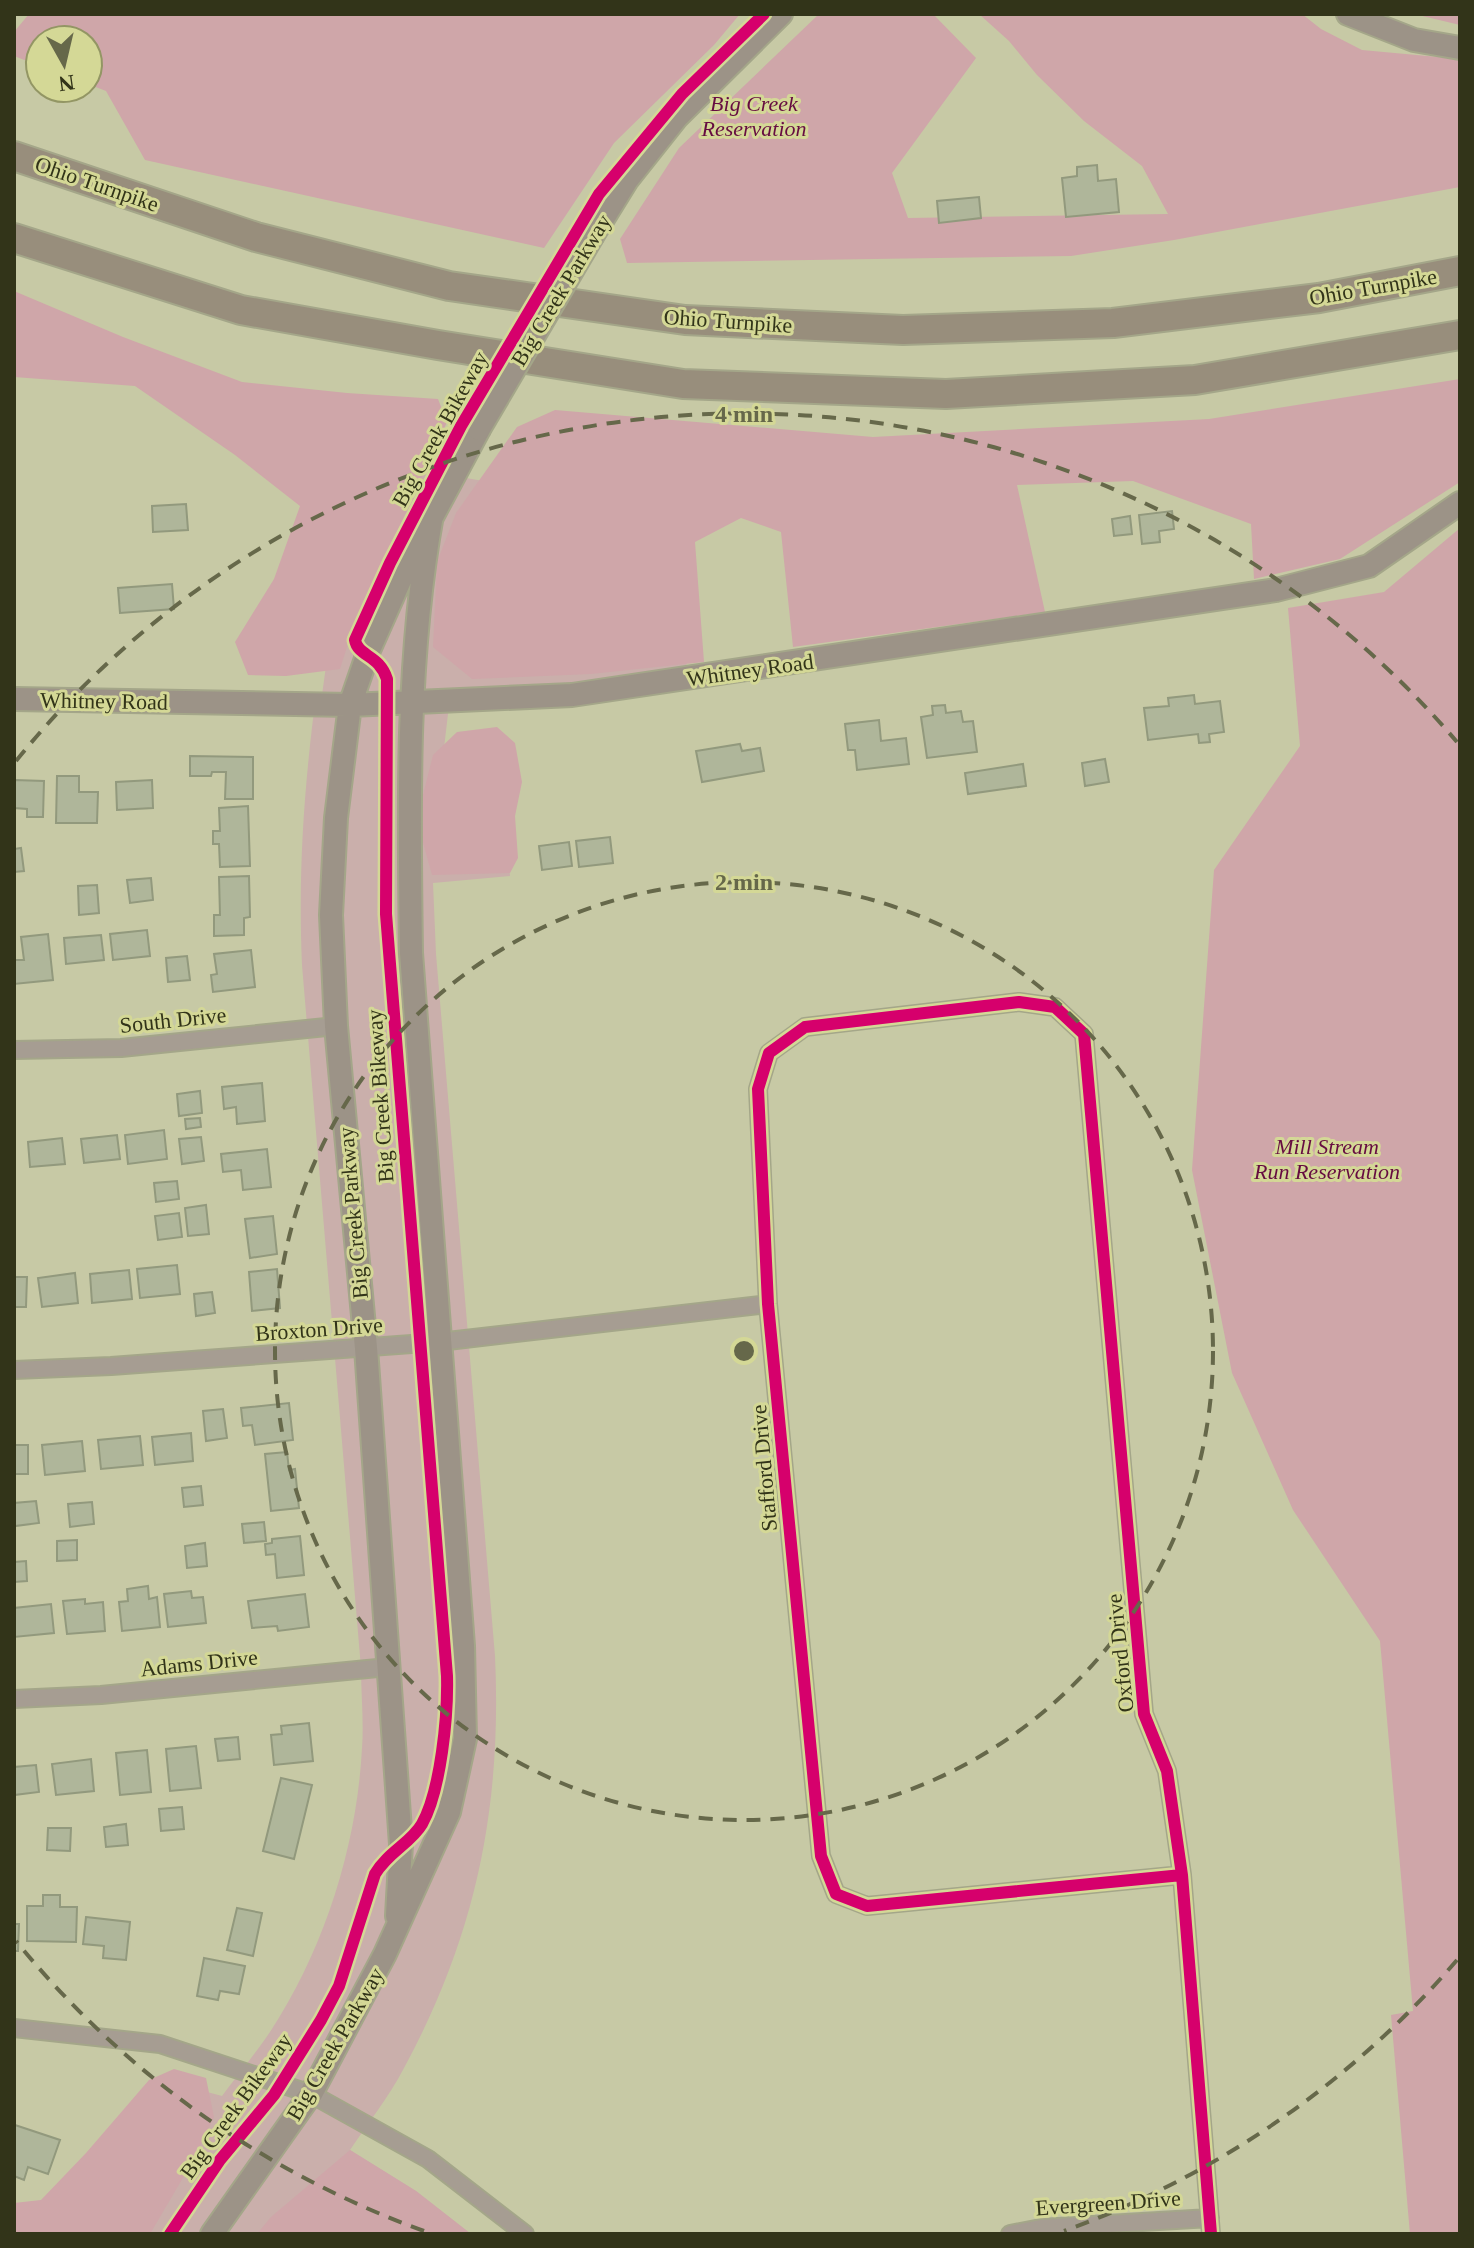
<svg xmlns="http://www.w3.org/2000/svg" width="1474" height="2248" font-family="Georgia,serif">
	<rect width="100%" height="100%" fill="#c7c9a5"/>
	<!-- green -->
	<path fill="#caafab" d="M370,461L529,489L681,538L687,678L450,697L442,765L498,733L510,876L433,883L436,954L495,1656C502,1807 476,1935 404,2068C389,2097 368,2123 350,2150L416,2191L471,2234H28L159,2079L222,2096C238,2075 255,2054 270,2032C324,1950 357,1846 362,1748C364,1722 361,1694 361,1668L302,965C298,871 304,788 316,695H322L338,579Z"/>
	<!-- forest -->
	<path fill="#cfa6a9" d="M29,14H740L714,45L614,143L544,248L145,160L106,91L88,84V40H40V66L14,56V32Z
		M819,14H933L976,58L892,173L908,218L1168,214L1142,166L1084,121L1037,75L1009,41L979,14H1302L1321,29L1362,50L1460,59V187L1174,240L1071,256L627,263L620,239L679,148Z
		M1414,14H1460V25Z
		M14,291L123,337L242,382L347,393L438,399L447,422L353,628L340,669L286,676L248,675L235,642L274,579L300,506L235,455L135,386L14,377Z
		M1460,379V482L1340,559L1254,579L1251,524L1133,481L1017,485L1045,612L793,647L781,532L741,518L695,542L704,662L591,674L472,679L433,647L437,562L456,513L517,427L555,410L873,437L1209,419Z
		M1460,528V2234H1410L1391,2015L1413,2011L1380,1641L1293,1510L1232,1373L1192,1170L1214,870L1300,746L1288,608L1384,592Z
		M497,727L515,743L522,782L515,816L518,858L510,873L432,875L422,839V799L433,755L457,732Z
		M174,2069L206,2078L214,2117L194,2159L150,2234H14V2203L41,2200L86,2153L149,2080Z
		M350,2150L416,2191L471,2234H257L271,2217Z"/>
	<!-- building -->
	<path fill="#afb69a" stroke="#92997d" stroke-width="2" d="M1097,165L1098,181L1116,179L1119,212L1066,217L1062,178L1077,176V167Z
		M979,197L981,218L939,223L937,201Z
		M186,504L188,530L153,532L152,506Z
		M1172,511L1174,529L1159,531L1160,542L1142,544L1139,515Z
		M1130,516L1132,534L1114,536L1112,519Z
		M172,584L174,609L120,613L118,588Z
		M1194,695L1195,704L1220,701L1224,732L1209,734L1210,742L1199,743L1198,734L1148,740L1144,708L1169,706L1168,698Z
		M945,705L946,713L961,711L963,722L973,721L977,752L927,758L921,717L933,715L932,706Z
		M879,720L881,741L906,738L909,764L857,770L855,750H848L845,724Z
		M740,744L742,751L760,748L764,771L702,782L696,751Z
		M190,756L253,757V799H225L226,772H212L211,776H190Z
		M1105,759L1109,782L1085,786L1082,763Z
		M1023,764L1026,786L968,794L965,773Z
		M57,776H79V792H98L97,823H56Z
		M14,780L44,781L43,817H27V809L14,808Z
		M152,780L153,808L117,810L116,782Z
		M248,806L250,866L220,867L219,844H213V831H220L219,808Z
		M610,837L613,863L579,867L576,841Z
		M569,842L572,866L542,870L539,846Z
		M21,848L24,871L14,872V849Z
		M249,876L250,917L244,918V935L214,936V915H220L219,877Z
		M151,878L153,900L130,903L127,880Z
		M97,885L99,913L79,915L78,886Z
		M147,930L150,956L113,960L110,934Z
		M48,934L53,980L14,984V960H24L21,937Z
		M101,935L104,960L66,964L64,938Z
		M251,950L255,987L213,992L211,975L217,974L214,954Z
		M187,956L190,980L168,982L166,958Z
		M262,1083L265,1121L237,1124L236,1107L224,1109L222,1087Z
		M200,1091L202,1113L179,1116L177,1094Z
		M200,1118L201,1127L186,1129L185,1119Z
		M164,1130L167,1159L128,1164L125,1135Z
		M117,1135L120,1159L84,1163L81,1139Z
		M201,1137L204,1161L182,1164L179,1139Z
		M62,1138L65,1164L30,1167L28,1142Z
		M267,1149L271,1187L243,1190L241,1170L223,1172L221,1154Z
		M177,1181L179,1199L156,1202L154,1183Z
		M206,1205L209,1234L188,1236L185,1208Z
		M179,1213L182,1237L158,1240L155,1216Z
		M273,1216L277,1254L250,1258L245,1219Z
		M177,1265L180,1294L140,1298L137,1269Z
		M14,1267V1277H27L26,1307H14Z
		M277,1269L280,1308L252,1311L249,1272Z
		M129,1270L132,1299L92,1303L90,1274Z
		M75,1273L78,1303L42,1307L38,1278Z
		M212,1292L215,1313L196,1316L194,1294Z
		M289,1403L293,1440L255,1445L252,1425L243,1426L241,1408Z
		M223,1409L227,1438L206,1441L203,1411Z
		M191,1433L193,1461L155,1465L152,1437Z
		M140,1436L143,1465L101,1469L98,1440Z
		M82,1441L85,1471L45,1475L42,1445Z
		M14,1445H28V1474H14Z
		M287,1452L289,1470L295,1469L299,1508L271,1511L265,1454Z
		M201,1486L203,1505L184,1507L182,1488Z
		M36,1501L39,1523L15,1526L14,1503Z
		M92,1502L94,1524L70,1527L68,1504Z
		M264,1522L266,1541L244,1543L242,1524Z
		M300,1536L304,1575L277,1578L275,1554L266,1555L265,1544L272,1543V1539Z
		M77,1540V1560L57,1561V1541Z
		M205,1543L207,1566L187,1568L185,1546Z
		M26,1561L27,1581L14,1582V1562Z
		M148,1586L149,1599L157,1597L160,1627L122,1631L119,1602L128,1601L127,1589Z
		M191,1591L192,1598L203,1597L206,1623L168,1627L164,1594Z
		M305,1594L309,1627L278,1631L277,1626L252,1628L248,1601Z
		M85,1599V1604L103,1602L105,1631L67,1634L63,1601Z
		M51,1604L54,1633L14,1637V1608Z
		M309,1723L313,1761L274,1765L271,1735L282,1734L281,1726Z
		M238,1737L240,1759L218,1761L215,1739Z
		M196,1746L201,1788L170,1791L166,1749Z
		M147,1750L151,1792L120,1795L116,1753Z
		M91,1759L94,1791L56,1795L52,1764Z
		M36,1765L39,1792L14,1795V1767Z
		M281,1778L312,1785L294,1859L263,1851Z
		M182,1807L184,1829L161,1831L159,1809Z
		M126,1824L128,1845L106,1847L104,1827Z
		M48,1828H71L70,1851L47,1850Z
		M43,1895H60V1907H77L76,1942L27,1941V1906H43Z
		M237,1908L262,1913L253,1956L227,1950Z
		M86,1917L130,1922L126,1960L103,1958L104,1946L83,1944Z
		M14,1924H19L18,1951H14Z
		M204,1958L245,1966L239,1994L220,1991L218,2000L197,1996Z
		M15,2125L60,2140L48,2174L28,2167L24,2180L14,2176Z"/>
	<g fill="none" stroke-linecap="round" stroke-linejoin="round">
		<defs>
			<path id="street" d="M14,1050L121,1048L336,1026
				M14,1370L111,1366L439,1342L768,1304
				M14,1699L101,1695L388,1667
				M1182,1875L867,1906L836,1894L821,1856L768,1304L758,1089L769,1053L805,1027L1019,1002L1055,1007L1084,1034L1144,1714L1167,1771L1182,1875L1211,2234
				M14,2028L160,2044L311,2094L428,2159L525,2234
				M1010,2234L1041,2228L1210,2218"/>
			<path id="secondary" d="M1348,14L1414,40L1460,48
				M593,235L627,180L677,117L781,14
				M14,699L350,705L572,695L1276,590L1369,566L1460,503
				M397,1916L401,1844L366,1348L336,1026L331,915L336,818L350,705L369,650L409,560L479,429
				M212,2234L311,2094L385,1954L449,1812L465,1739L463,1646L411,953C409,807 406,659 432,515"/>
			<path id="highway" d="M14,156L256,237L449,286L685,320L903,330L1113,323L1319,298L1460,271
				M14,238L241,310L438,345L683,384L946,394L1195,380L1460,335"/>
		</defs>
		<!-- street casing -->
		<use href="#street" stroke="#a4a689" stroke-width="20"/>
		<!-- secondary casing -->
		<use href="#secondary" stroke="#a4a689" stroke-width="26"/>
		<!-- highway casing -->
		<use href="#highway" stroke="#a4a689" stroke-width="32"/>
		<!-- street -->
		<use href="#street" stroke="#a69d92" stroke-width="16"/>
		<!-- secondary -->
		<use href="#secondary" stroke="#9c9387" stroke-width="22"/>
		<!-- highway -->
		<use href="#highway" stroke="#988e7c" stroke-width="28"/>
		<defs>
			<path id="secondary-bridge" d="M479,429L593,235"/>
		</defs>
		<!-- secondary-bridge casing -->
		<use href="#secondary-bridge" stroke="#a4a689" stroke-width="26" stroke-linecap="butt"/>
		<!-- secondary-bridge -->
		<use href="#secondary-bridge" stroke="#9c9387" stroke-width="22"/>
		<defs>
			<path id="cycleway" d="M1182,1875L867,1906L836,1894L821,1856L768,1304L758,1089L769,1053L805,1027L1019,1002L1055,1007L1084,1034L1144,1714L1167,1771L1182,1875L1211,2234
				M170,2234L220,2160L274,2095L321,2020L339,1986L375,1874C388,1852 411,1843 422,1824C441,1790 448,1715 447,1676L386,914L387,679C379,654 358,657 355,640L390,563L461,426L599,194L682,94L764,14"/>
		</defs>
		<!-- cycleway casing -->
		<use href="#cycleway" stroke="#d4d896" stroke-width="17"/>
		<!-- cycleway -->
		<use href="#cycleway" stroke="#d6006c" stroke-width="12"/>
	</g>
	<!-- distance rings -->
	<g fill="none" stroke="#66684a" stroke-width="4" stroke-dasharray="14 10">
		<circle cx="744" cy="1351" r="469"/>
		<path d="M1457 1960A937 937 0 0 1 1064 2231M424 2231A937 937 0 0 1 16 1941M16 761A937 937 0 0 1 1457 742"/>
	</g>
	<g text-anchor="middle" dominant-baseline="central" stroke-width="6" stroke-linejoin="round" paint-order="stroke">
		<!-- park labels -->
		<g font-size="22" font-style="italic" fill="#660c41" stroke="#d4d896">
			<text x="754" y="103">Big Creek<tspan x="754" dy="25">Reservation</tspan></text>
			<text x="1327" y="1146">Mill Stream<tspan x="1327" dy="25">Run Reservation</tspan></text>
		</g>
		<!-- street labels -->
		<g font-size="22" fill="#323419" stroke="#d4d896">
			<text transform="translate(97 184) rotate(19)">Ohio Turnpike</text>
			<text transform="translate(1373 287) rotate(-10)">Ohio Turnpike</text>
			<text transform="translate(561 290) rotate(-59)">Big Creek Parkway</text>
			<text transform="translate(728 321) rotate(4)">Ohio Turnpike</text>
			<text transform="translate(440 429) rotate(-61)">Big Creek Bikeway</text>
			<text transform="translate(750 670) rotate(-8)">Whitney Road</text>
			<text transform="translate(104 701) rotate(1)">Whitney Road</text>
			<text transform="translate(173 1020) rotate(-6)">South Drive</text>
			<text transform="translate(380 1096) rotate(-94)">Big Creek Bikeway</text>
			<text transform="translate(353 1213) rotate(-95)">Big Creek Parkway</text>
			<text transform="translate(319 1329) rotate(-4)">Broxton Drive</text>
			<text transform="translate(764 1468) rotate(-95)">Stafford Drive</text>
			<text transform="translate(1120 1653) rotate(-96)">Oxford Drive</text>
			<text transform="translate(199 1663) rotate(-6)">Adams Drive</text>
			<text transform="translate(335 2044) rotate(-60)">Big Creek Parkway</text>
			<text transform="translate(236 2106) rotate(-54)">Big Creek Bikeway</text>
			<text transform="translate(1108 2203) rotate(-4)">Evergreen Drive</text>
		</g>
	</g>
	<circle cx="744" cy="1351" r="12" fill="#66684a" stroke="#d4d896" stroke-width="4"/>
	<g font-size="24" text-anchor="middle" font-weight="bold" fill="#66684a" stroke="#d4d896" stroke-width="6" stroke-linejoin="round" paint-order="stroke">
		<text x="744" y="422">4 min</text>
		<text x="744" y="890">2 min</text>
	</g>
	<!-- border -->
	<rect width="1474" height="2248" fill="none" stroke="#323419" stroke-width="32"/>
	<!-- north arrow -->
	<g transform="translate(64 64) rotate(172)"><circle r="38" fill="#d4d896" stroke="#939664" stroke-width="2"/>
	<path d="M0-6L14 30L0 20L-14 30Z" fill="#66684a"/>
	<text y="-12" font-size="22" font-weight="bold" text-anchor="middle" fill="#323419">N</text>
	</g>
</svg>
